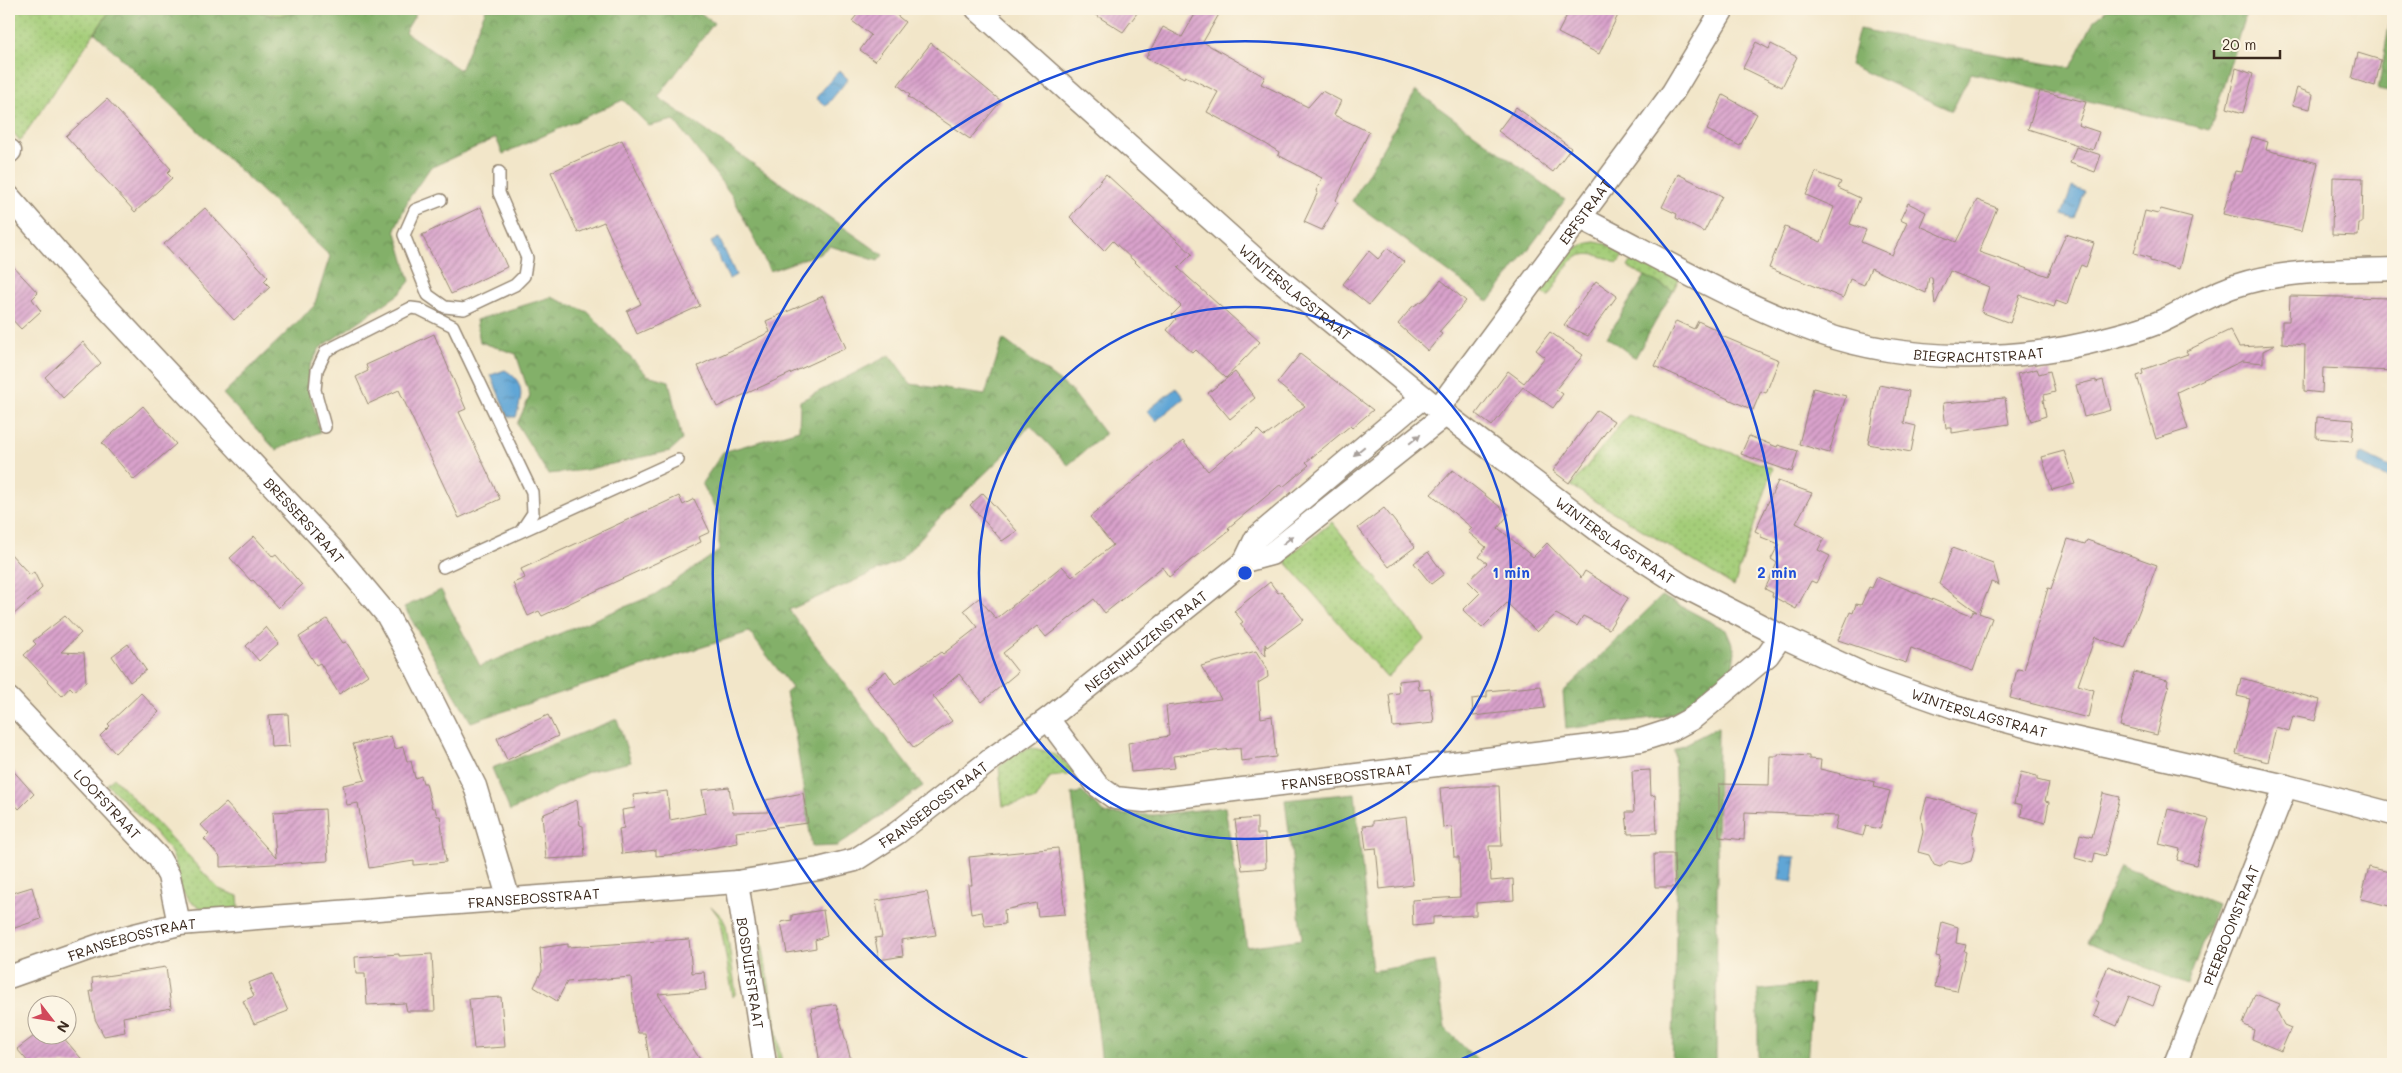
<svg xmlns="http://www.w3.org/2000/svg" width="2402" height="1073" font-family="Mali,sans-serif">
	<defs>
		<pattern id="grass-dots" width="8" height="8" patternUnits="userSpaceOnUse" patternTransform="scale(1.25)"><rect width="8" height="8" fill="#a4cd79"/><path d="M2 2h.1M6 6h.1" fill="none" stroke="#8eb068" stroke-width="1.8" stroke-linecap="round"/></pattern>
		<pattern id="forest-crowns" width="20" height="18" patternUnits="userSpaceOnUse" patternTransform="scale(1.25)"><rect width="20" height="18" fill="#83b069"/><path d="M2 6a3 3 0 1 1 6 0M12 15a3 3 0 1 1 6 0" fill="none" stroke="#6c8f56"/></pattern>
		<pattern id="water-ripples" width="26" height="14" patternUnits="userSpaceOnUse" patternTransform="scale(1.25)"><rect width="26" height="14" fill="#60a6d6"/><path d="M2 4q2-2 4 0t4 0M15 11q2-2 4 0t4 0" fill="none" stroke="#5087ad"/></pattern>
		<pattern id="building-hatch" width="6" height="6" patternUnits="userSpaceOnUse" patternTransform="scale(1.25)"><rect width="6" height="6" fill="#d9a2cc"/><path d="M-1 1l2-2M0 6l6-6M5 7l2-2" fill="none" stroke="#b184a5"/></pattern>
	</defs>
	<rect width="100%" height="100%" fill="#fcf5e5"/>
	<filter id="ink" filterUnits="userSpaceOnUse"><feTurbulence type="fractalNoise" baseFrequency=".02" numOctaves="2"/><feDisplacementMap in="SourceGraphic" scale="10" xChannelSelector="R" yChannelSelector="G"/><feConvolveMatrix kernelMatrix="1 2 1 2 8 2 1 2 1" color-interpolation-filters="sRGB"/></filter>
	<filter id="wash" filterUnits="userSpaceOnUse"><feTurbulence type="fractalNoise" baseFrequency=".0096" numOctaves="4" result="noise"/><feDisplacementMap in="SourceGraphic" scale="20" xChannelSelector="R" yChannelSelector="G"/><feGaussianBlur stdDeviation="1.12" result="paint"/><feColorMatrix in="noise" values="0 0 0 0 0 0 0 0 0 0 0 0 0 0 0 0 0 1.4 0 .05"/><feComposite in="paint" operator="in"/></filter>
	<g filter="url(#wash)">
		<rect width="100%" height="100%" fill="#f2e6c9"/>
		<!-- grass -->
		<path fill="url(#grass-dots)" stroke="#707c4c" d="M9,9H111L20,141L9,127Z
			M256,9H313C295,14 274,20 256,9Z
			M1595,242L1606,244L1624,254L1618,263C1573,242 1570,262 1548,297L1539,289C1557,267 1565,246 1595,242Z
			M1634,257L1679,279L1673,291L1628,267Z
			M1628,415L1773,468L1734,586L1571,486Z
			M1332,522L1425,639L1387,678L1284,560Z
			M1032,748C1054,752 1062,756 1075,774L1050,777L1036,800L1003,806L999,767L1017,752Z
			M114,778L219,889L238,896L239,908C211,911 186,913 179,880C176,869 176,858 168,848C150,825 127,805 107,784Z
			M711,906L722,917L726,925L736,993L733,997L719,917Z
			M762,942L782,1064H778L759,943Z"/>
		<!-- forest -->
		<path fill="url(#forest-crowns)" stroke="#5f6d44" d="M111,9H256C279,23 294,10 315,9C348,6 383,9 416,9L418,10L405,32L460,70L486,9H695L714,23L658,97L883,255L878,261L830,246L820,253L770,271L733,197L674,120L649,126L623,100L503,154L496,138L430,168L409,198L395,229L410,281L399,294L320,348L309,368L308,386L320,432L276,450L223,394L314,306L330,256L95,33Z
			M2108,9H2247L2210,130L1971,73L1952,111L1850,65L1859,29L2071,68L2094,20Z
			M2392,9H2393V93L2378,90Z
			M1416,91L1565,200L1489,302L1352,201Z
			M1645,276L1673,291L1635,358L1607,337Z
			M551,297L588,312L647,375L669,381L682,440L670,451L585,470L548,474L517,424L530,396L516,354L480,342L476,320Z
			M1003,339L1071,390L1105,434L1068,465L1030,425L1009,450L940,517L899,561L789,610L923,786L837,846L812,847L795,734L786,693L792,688L749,632L471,722L404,607L441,590L480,666L654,595L719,551V516L702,483L723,452L799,430L800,401L890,355L911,384L985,395Z
			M1662,596L1726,630L1735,651L1732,673L1711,692L1668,716L1566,729L1563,692Z
			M617,719L631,762L590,771L510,811L492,768Z
			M1718,727L1716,1064H1672C1676,959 1679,855 1674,750Z
			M1082,792L1106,814L1154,815L1225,807L1247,947L1302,939L1285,800L1355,793L1372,971L1435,961L1445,1028L1481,1064H1102L1072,794Z
			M2120,866L2217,904L2187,985L2088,942Z
			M1813,984L1807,1064H1758V990Z"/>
		<!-- water -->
		<path fill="url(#water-ripples)" stroke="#4e687a" d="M839,70L848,79L826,106L816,98Z
			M2072,187L2085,192L2075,219L2062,215Z
			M719,238L736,275L729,279L711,242Z
			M505,370C526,382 522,397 516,417H508L491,375Z
			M1176,388L1184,398L1156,421L1147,411Z
			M2361,453L2393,469V482L2356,463Z
			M1782,856L1796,857L1793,882L1779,880Z"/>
		<g id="blocks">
			<!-- building -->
			<path fill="url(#building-hatch)" d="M862,9H889L905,22L875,61L860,50L871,35L852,21Z
				M1086,9H1140L1123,32Z
				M1198,9H1222L1203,42L1265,77L1261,84L1308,107L1322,91L1341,101L1334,115L1369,132L1336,200L1338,202L1322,230L1304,222L1318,192L1316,191L1322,178L1278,155L1279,152L1266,144L1207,112L1218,92L1185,76L1184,78L1146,58L1163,27L1182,37Z
				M1570,9H1621L1599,54L1558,33Z
				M1756,42L1769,49L1771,44L1797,57L1782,87L1743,68Z
				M931,43L1001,101L970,139L908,97L910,95L898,85Z
				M2358,53L2381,60L2375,86L2352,79Z
				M2236,68L2253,74L2243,113L2227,108Z
				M2297,88L2313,94L2310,109L2292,105Z
				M2040,91L2086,102L2078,125L2099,132L2093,150L2028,129Z
				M1723,95L1757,114L1740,146L1707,130Z
				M107,99L171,169L167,173L172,178L135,212L66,136Z
				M1516,107L1571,148L1553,172L1498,131Z
				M2252,137L2268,142L2266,150L2318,163L2302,231L2223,214L2235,171L2242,172Z
				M622,140L700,306L637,334L627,311L641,304L604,222L578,233L551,172Z
				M2076,147L2101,155L2095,172L2070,163Z
				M1816,172L1841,182L1838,188L1860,198L1850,224L1866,230L1861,242L1892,255L1907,223L1900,220L1908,203L1926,212L1920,226L1956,242L1977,200L1997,208L1979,252L2048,276L2066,234L2094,243L2086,267L2081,265L2076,276L2067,305L2056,301L2054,307L2020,295L2010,323L1981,312L1989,287L1950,271L1935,305L1932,277H1929L1926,293L1871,268L1864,285L1850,279L1843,298L1769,268L1785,227L1821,242L1834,207L1806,195Z
				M1106,174L1192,254L1178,268L1260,342L1226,378L1196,350L1193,353L1167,330L1176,319L1172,315L1181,306L1113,241L1104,251L1070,217Z
				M1678,174L1722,196L1704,232L1676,218L1677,214L1662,207Z
				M2333,177L2363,178L2362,223H2359L2358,236L2332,235Z
				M481,207L507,267L451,294L422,235Z
				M205,208L268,277L264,281L270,287L234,320L164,244Z
				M2161,209L2192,217L2179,269L2150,261V258L2134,253L2145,211L2158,214Z
				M1387,248L1404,262L1369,305L1343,284L1369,251L1378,259Z
				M9,262L38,293L32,299L41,311L21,329L9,316Z
				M1441,280L1466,301L1439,332L1442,334L1428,351L1398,324L1412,307L1424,300Z
				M1596,281L1617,296L1588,336L1564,325Z
				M823,296L846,348L717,407L698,366L770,332L766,321Z
				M2290,296L2393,298V371L2323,368L2322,393L2304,391L2305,345L2282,343V321H2289Z
				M1676,321L1694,329L1698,321L1719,331L1717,334L1779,360L1766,393L1761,391L1753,410L1655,366Z
				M2230,330L2239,347L2275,345L2263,351V363L2242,361L2177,392L2188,429L2156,439L2137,376L2143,374L2142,370L2188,354L2186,351Z
				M1550,332L1583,355L1556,389L1563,394L1553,408L1523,387L1492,426L1476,414L1508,371L1524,383L1545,357L1536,350Z
				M434,334L466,409L459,412L500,499L459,518L399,390L368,404L356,377L368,371L366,365Z
				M83,342L101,363L63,398L45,377Z
				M1300,354L1373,410L1352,428L1350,426L1306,462L1309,465L1283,487L1281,484L1228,528L1230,530L1169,577L1162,567L1105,613L1094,599L1046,637L1037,626L1003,653L1018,672L982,702L959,674L933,696L952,721L914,748L866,687L886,671L895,684L941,652L943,654L978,627L964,610L979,598L996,619L1062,566L1072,577L1113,545L1090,517L1183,441L1208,471L1258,430L1264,436L1267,435L1305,406L1277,383Z
				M2037,369L2039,374L2050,371L2055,392L2044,395L2045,400H2043L2046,416L2031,421L2017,374Z
				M1235,372L1255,398L1230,419L1208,393Z
				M2096,380V382L2103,380L2111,410L2084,417L2076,385Z
				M1879,385L1909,391L1904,423L1916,426L1911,452L1868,444Z
				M1813,388L1846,396L1829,453L1799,444Z
				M2005,398L2009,424L1952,433V428H1946L1943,403Z
				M143,406L176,444L134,480L102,443Z
				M1597,410L1614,421L1569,483L1553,471Z
				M2317,417L2354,420L2352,441L2316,438Z
				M1749,436L1777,447L1778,445L1798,451L1792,472L1741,454Z
				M2064,451L2075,484L2052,490L2042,457Z
				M1453,470L1509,514L1498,528L1533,557L1547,543L1581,578L1585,571L1628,598L1609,629L1583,616L1577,626L1556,614L1537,632L1507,603L1482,628L1463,610L1480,593L1468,581L1487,563L1479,557L1486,547L1468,532L1472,528L1431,494Z
				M1778,481L1812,493L1796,523L1824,538L1818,550L1830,556L1816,583L1811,581L1796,609L1772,596L1773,593L1765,589L1777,563L1771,559L1779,544L1761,537V534L1755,531Z
				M983,493L1017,531L1002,541L970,505Z
				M679,496L683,505L694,499L710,532L699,537L701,542L542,616L539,611L528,616L513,583L525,578L521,569Z
				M1384,508L1415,547L1389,567L1358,528Z
				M254,536L273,557L276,555L302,585L278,608L253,580L251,581L230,558Z
				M2068,539L2085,544L2087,540L2157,565L2125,648L2095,637L2078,685L2094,690L2088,718L2010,698L2017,669L2024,670L2048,588L2051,589Z
				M1952,548L1993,563L1999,585L1991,582L1979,613L1992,618L1973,671L1911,648L1906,663L1838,640L1850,612L1853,613L1856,604L1861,605L1869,587L1872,588L1877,577L1971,615L1973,611L1977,612L1939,584Z
				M9,552L30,575L34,572L42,588L9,619Z
				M1428,552L1444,574L1431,584L1414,563Z
				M1270,582L1278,593L1281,591L1304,620L1267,647L1265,644L1266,656L1240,624L1243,622L1234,611Z
				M65,616L81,633L61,652L84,653L86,682L74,691L70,687L62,696L24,655L36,644L33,641Z
				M327,619L343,643L346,642L368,675L339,694L320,663L316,665L299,637Z
				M266,627L279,643L259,661L246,646Z
				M128,644L146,670L130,682L112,656Z
				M1256,651L1267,669L1268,677L1258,683L1261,718L1272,716L1276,757L1241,761L1240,748L1173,756L1175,768L1131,772L1128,743L1169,736L1166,706L1221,699L1201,666Z
				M2134,672L2168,680L2167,685L2169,686L2157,735L2120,726Z
				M2241,678L2320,700L2315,721L2293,716L2289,731L2276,727L2268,762L2236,754L2250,699L2237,696Z
				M1418,679L1419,690L1430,689L1434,723L1393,727L1389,694L1399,693L1398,681Z
				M1541,686L1545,708L1473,716L1472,699L1487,697V691Z
				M141,693L159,712L115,753L100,736L110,726L108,724Z
				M288,714L290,746L271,747L269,715Z
				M548,715L558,736L507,760L497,738Z
				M391,736L395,749L403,747L407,761H411L415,778L421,776L423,783H426L432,808H435L437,816H440L446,862L414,865V861L369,868L358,803L347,805L343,785L365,780L353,744Z
				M1778,754L1809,756V759L1821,760L1820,769L1875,782L1874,787L1890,791L1880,829L1866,826L1863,836L1835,829L1838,816L1745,812L1744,840L1719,837V784L1769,785L1770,756H1778Z
				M9,766L34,794L19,809L9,797Z
				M1650,770L1651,796L1655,795L1657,833L1628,834L1626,812H1634L1632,771Z
				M2021,772L2037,776V780L2049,783L2045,801L2049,802L2045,823L2021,816L2022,805L2014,803Z
				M1471,786H1499L1502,846H1489L1491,881L1513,879L1514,900L1476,903V915L1433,917V924L1413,926L1412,900L1460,897L1459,857H1454L1452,827L1443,828L1440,788Z
				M729,787L733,813L768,812L766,800L803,793L808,823L736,832L738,843L678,854L656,856V850L622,854L619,829L624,828L622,810L635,808L633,795L667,791L670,820L706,813L702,790Z
				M2103,793L2120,797L2105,856L2095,853L2093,863L2075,858L2080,834L2092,837Z
				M1927,797L1979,810L1972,835L1974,849L1971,861L1962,864L1949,861L1940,867L1934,865L1929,855L1918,852L1923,832L1921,818Z
				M577,800L580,825L583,826L585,857L546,859L542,815Z
				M226,803L276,858L273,812L325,809L328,861L220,867V857L204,839L209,834L201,825Z
				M2168,809L2209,819L2196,865L2177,860L2180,849L2159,844Z
				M1406,817L1413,885L1380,889L1376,848L1366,849L1363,826L1373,825V821Z
				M1257,818V834H1265L1266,868L1242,870L1235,820Z
				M1058,848L1065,914L1038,916L1036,903L1004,910L1005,924L985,926L982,912L971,914L968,885H972L969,857Z
				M1654,854H1674L1675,887H1655Z
				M2369,867L2393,873V907L2361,899Z
				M32,887L41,919L9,930V894Z
				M927,892L936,935L901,940L903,956L879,960L875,938L882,937L876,901Z
				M823,910L827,936L815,940L816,948L787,953L781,922L792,920V915Z
				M1942,922L1958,927L1956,943L1966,945L1964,951L1966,952L1957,991L1935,987L1940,957L1936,956Z
				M689,939L692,973L704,972L706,990L658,994L703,1064H650L645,1033H638L635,1022L631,977L567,982L557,1001L534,987L542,971L540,948L568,944V947Z
				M399,954V956L432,954L435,1011H407L405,1003L367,1005L365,974H356L355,957Z
				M2108,966L2160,987L2153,1006L2129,996L2117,1026L2094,1016L2099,1002L2095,1000Z
				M166,967L171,1008L123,1017L125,1032L104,1036L95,1019L90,991H93L92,978Z
				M272,974L288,1011L254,1024L243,1001L254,996L248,983Z
				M2255,994L2280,1004L2277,1011L2284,1025L2291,1028L2281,1051L2252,1039L2254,1030L2243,1024Z
				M501,997L505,1047L474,1049L469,999Z
				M836,1004L852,1064H820L811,1008Z
				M34,1036H62L86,1064H30L17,1049Z"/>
		</g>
	</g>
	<g filter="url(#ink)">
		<use href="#blocks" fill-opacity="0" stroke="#968874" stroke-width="1"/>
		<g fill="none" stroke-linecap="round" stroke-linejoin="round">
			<defs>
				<path id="service" d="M441,200L415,210L404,235L428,295L445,307L464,309L515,285L524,276L527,258L499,193V172
					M325,427L315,390L317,370L326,351L411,308L419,309L453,326L532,492L533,513L521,531
					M443,567L678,460"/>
				<g id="minor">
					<path id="s1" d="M977,9L1263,266L1438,409L1603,534L1683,586L1781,636L1874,679L1954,707L2047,732L2286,786L2393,814"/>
					<path d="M9,152L10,151"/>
					<path id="s2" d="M9,197L94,294L331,548L387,615L414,664L475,786L509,900"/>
					<path id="s3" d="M1579,217C1656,256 1739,305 1820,333C1907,363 2016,363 2104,339C2123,334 2144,329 2162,321C2186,310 2210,294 2235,286C2286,269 2341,271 2393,269"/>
					<path id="s4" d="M1438,409L1673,92L1723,9"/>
					<path d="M1245,561L1256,538L1423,397"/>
					<path id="s5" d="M9,699L159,858L169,876L179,924"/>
					<path id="s6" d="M1048,719L1098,786L1115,798L1144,801L1641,740L1669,731L1693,718L1768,655L1781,636"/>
					<path id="s7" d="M737,882L765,1064"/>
					<path id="s8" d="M9,977L111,941L179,924L737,882L819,869L855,860L897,833L993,758L1048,719L1245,561L1271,554L1445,415"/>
					<path id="s9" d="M2175,1064L2286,786"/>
				</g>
			</defs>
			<!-- service casing -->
			<use href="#service" stroke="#968874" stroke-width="14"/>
			<!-- minor casing -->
			<use href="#minor" stroke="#968874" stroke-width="25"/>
			<!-- service -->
			<use href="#service" stroke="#fff" stroke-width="11"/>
			<!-- minor -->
			<use href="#minor" stroke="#fff" stroke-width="22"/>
		</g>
		<!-- one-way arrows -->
		<defs><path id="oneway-solid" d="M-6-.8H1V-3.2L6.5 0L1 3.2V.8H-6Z" transform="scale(1.25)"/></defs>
		<g fill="#a79f9a">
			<use href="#oneway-solid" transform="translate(1415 439) rotate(-39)"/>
			<use href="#oneway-solid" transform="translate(1359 451) rotate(140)"/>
			<use href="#oneway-solid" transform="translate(1288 540) rotate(-39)"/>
		</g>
	</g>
	<!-- distance rings -->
	<g fill="none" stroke="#1d4ed8" stroke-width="2.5">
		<circle cx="1245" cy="573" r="266"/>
		<path d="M1037 1063A532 532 0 1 1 1453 1063"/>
	</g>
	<g text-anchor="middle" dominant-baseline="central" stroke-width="4" stroke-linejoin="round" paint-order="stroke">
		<!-- street labels -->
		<g font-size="14" fill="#3b2a1e" stroke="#fcf5e5">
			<text stroke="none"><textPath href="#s4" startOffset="246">ERFSTRAAT</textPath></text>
			<text stroke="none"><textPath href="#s1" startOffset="426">WINTERSLAGSTRAAT</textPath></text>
			<text stroke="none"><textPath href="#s3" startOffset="429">BIEGRACHTSTRAAT</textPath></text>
			<text stroke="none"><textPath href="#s2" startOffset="438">BRESSERSTRAAT</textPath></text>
			<text stroke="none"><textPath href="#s1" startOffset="831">WINTERSLAGSTRAAT</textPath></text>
			<text stroke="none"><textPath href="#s8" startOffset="1222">NEGENHUIZENSTRAAT</textPath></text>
			<text stroke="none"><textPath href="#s1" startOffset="1236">WINTERSLAGSTRAAT</textPath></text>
			<text stroke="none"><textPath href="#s6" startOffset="338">FRANSEBOSSTRAAT</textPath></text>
			<text stroke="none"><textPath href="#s8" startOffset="954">FRANSEBOSSTRAAT</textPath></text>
			<text stroke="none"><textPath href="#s5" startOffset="144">LOOFSTRAAT</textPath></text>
			<text stroke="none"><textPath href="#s8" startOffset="534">FRANSEBOSSTRAAT</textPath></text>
			<text stroke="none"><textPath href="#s9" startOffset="150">PEERBOOMSTRAAT</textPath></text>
			<text stroke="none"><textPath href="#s8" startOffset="129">FRANSEBOSSTRAAT</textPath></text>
			<text stroke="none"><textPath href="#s7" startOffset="92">BOSDUIFSTRAAT</textPath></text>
		</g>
	</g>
	<circle cx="1245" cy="573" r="8" fill="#1d4ed8" stroke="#fcf5e5" stroke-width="2.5"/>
	<g font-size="15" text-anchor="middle" font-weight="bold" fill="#1d4ed8" stroke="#fcf5e5" stroke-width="4" stroke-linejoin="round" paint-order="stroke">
		<text x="1511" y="578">1 min</text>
		<text x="1777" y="578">2 min</text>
	</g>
	<!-- margin -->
	<rect width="2402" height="1073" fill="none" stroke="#fcf5e5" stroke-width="30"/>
	<!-- north arrow -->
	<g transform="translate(52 1020) rotate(121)"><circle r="24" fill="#fcf5e5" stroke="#afa495"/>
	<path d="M0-4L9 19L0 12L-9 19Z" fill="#d1495b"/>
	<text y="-8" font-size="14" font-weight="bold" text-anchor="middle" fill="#3b2a1e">N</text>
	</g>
	<!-- scale -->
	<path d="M2214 50v8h66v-8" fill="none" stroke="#3b2a1e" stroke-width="2.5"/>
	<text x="2222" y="50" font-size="15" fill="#3b2a1e" stroke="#fcf5e5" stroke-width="4" paint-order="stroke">20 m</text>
</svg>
